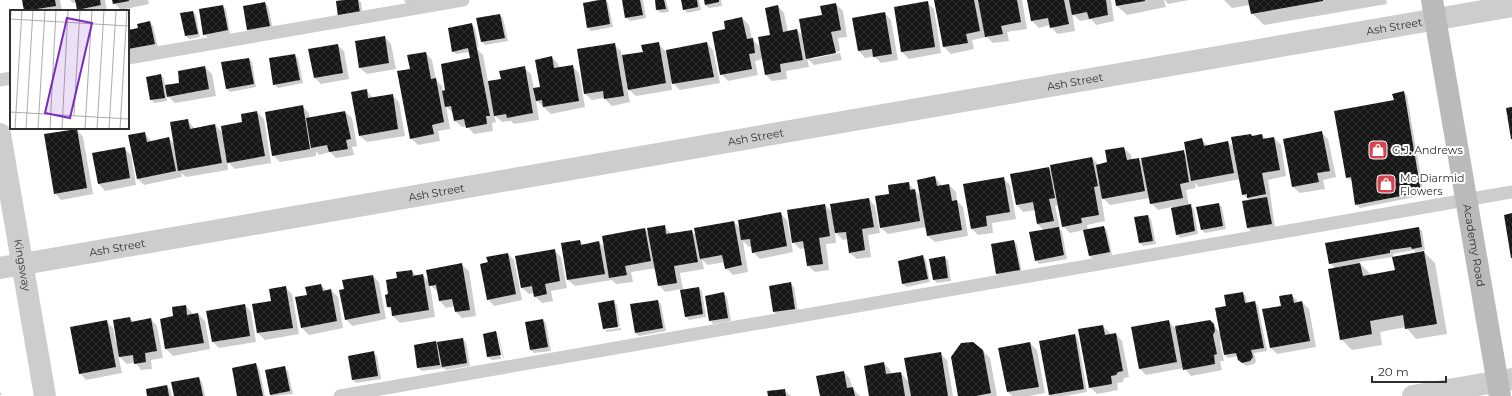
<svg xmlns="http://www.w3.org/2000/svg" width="1512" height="396" font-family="Montserrat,sans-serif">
	<defs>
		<pattern id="building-cross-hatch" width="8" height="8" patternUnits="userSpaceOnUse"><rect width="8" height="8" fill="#171717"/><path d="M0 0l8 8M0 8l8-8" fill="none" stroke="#303030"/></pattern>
	</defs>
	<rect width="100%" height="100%" fill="#fff"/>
	<!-- shadow -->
	<path fill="#0003" fill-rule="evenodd" d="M23,0H60L62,11H25Z
		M70,0H105L107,11H80L77,2L73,3Z
		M113,0H148L149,4L121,10L114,3Z
		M351,0H359L361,2L363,16Z
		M404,0H422L423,2L407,5Z
		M605,0L608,3L613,27L591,31L588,27Z
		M623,0H643L646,18L630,21L626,17Z
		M656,0H666L669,12L661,13L657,10Z
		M682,0H699L701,10L687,13L684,9Z
		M705,0H721L722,6L709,8L706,5Z
		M935,0H1022L1027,29L1007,32L1009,41L993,43L987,37L972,40L974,49L951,54L944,47Z
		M1028,0H1111L1114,21L1096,25L1091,19L1080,21L1072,13L1075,31L1057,34L1050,25L1039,28L1032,21Z
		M1116,0H1164L1166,7L1127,15L1117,6Z
		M1165,0H1189L1168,4Z
		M1224,0H1386L1387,4L1264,25L1252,13L1250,5L1232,8Z
		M265,3L268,6L273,29L252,33L248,30Z
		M927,3L934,9L941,53L909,59L902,52Z
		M836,4L843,11L847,37L838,38L840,51L811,57V59L840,53L842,60L814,65L807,58L809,67L786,71L787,79L772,81L766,75L763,59L755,61L758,75L728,81L721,74L726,30L742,18L749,25L752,39L760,47L771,35L778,6L784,13L788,32L797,30L804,37L823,15Z
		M223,6L226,9L230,34L208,38L204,34Z
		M193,12L196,15L200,37L189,39L186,36L181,14Z
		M885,13L891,20L898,60L881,63L874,56L865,58L859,51L853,19Z
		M500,15L503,18L508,41L485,45L482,42L477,19Z
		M150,23L153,26L158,47L130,52L128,51V31L139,29Z
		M471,24L475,28L479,48L475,44V47L483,55L488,82L502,79L524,68L531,74L534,89L541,88L552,57L558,64L559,68L572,66L579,73L585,107L551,114L536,100L539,120L514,124L511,121L502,122L494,115L496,122L492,123L493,131L474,134L467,126L462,127L455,121L453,113L446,106L450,129L438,131L440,141L418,145L411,138V70L426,53L432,60L436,80L442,86L443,92L447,91L471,59L470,52L456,54L453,51Z
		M385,37L391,44L396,69L367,74L360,68Z
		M658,43L665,51L707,43L713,50L720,83L680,90L671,81L672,90L636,96L627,88L630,102L612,106L604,98L592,100L585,94L614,45L621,51L622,56L644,52Z
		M337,45L344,51L349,79L321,84L315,78Z
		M295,55L298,58L303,83L278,88L274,84Z
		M249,59L252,62L256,87L230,92L227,89Z
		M205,67L212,74L216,96L175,103L166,94L167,101L154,103L151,99L161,75L164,79L165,86L180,83Z
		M366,90L373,98L392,95L399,102L405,136L367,142L360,136Z
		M1404,92L1407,96L1424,195L1360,208L1356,204L1352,180H1350L1347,177L1395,101Z
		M302,106L309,113L310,118L345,112L352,118L357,146L352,147L354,155L336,158L330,152L319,155L316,151V156L280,162L273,155Z
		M257,112L264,119L271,163L235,169L227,161L228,170L186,177L181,173L182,177L144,185L137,178L144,133L152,142L169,138L174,144L187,120L195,129L215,125L223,133L243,123Z
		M77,130L83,137L93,194L61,200L55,193Z
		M1322,133L1328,139L1336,177L1323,180L1325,189L1300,193L1293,187Z
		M1251,135L1253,137L1262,135L1266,139L1274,138L1281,145L1286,176L1268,180L1275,227L1251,231L1247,227L1250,201L1243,194L1240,179L1199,187L1195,183L1196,188L1186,190L1189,206L1194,209L1198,234L1180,238L1177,234L1172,207L1158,210L1151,203L1150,198L1110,205L1101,196L1105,221L1087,225L1088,230L1104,227L1107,230L1112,255L1093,259L1090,256L1084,230L1070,233L1063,226L1059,205L1055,206L1060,228H1058L1062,231L1067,259L1039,264L1036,260L1044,230L1037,224L1035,210L1023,212L1017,205L1011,175L1049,168L1052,171L1092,158L1099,165L1109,163L1124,148L1131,155L1132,160L1139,159L1144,164L1183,151L1187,156L1201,139L1208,146L1228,142L1235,149Z
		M124,148L131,155L136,185L105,191L99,184Z
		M935,177L942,186L949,185L956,192L957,201L963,207L968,236L935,242L928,236L926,227L888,234L880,227L890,194L908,183L921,197Z
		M1003,178L1010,185L1016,219L992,223L993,233L978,235L972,229Z
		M869,199L875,206L880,233L868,235L871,257L857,259L850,253L848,239L843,240L835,232L836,243L826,244L829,270L815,272L808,266L805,248L800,249L793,242L825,205L833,213Z
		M1218,204L1222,207L1226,229L1205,233L1202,230Z
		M780,213L787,220L793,252L760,259L753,252L752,246L749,247L743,241L748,272L733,275L726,268L725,262L708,265L702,260L704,269L680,273L683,290L698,288L702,291L706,317L689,320L686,316L681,289L665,292L659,285L656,268L631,272L633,282L616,284L612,280L575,286L568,280L580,241L584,245L599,242L605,248L645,229L649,234L664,226L671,234L691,231L697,236L734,222L740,228Z
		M1148,216L1151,219L1156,244L1143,246L1140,243Z
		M1418,228L1422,231L1425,250L1416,252L1414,250L1393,254V258L1424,252L1435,263L1447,334L1416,339L1406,327L1380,332L1382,345L1352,350L1341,339L1335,268L1330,263ZM1393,257L1396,271L1371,275L1359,262Z
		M1014,241L1017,245L1022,273L1000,277L997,274L992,245Z
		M554,250L561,257L567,288L551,291L553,301L542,303L535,296L534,293L529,294L522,288Z
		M508,254L514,260L522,300L494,306L488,299Z
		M923,257L926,260L930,282L907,287L903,284Z
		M944,257L948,260L951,281L937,283L934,280Z
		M462,265L469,271L476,316L462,318L456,312L455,306L446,308L440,301L438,292L430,285L435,317L400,323L393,316V312L388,307L390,295L398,279L412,271L417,276L423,275L429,282Z
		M373,276L379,282L386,319L352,326L346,319L345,290Z
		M791,284L794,287L798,312L778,315L774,312L770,287Z
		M321,285L327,291L331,290L338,297L343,328L309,335L302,328L296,298L308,296Z
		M285,287L292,294L299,334L265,340L258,333L254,305L272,302Z
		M723,293L727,297L731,321L713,324L710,320Z
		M1242,293L1246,296L1247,304L1255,302L1258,306L1267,351L1254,353L1256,361L1254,364L1246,366L1239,359L1238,356L1228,358L1225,355L1222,337L1220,342L1224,361H1220L1222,370L1191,376L1184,368L1146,375L1140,369L1168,321L1175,328L1210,321L1221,334L1227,306Z
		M1292,295L1299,303L1302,302L1309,309L1316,347L1277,354L1271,348L1282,306L1280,297Z
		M658,301L661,304L666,331L639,336L636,333Z
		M613,302L617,305L620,326L605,328V330L621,328V330L607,332L604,329L600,304Z
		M245,305L251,312L256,342L219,348L213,342Z
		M186,306L192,313L193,315L198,314L205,321L210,349L173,356L166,349L161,319L175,317Z
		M130,318L134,322L151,319L157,326L163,358L151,360L152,369L141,370L135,362L127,364L118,355L122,373L86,380L80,373L106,321L113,328L116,343L118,342Z
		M543,320L546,323L551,351L534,353L531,350Z
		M1103,326L1110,333V335L1116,334L1122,341L1129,377L1124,378L1123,382L1117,383L1118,390L1097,394L1090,387Z
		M496,332L499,336L504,358H503L498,335H496L501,359L492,360L488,357L484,334Z
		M1075,335L1078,339L1087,392L1065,396H1051L1049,395Z
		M462,339L466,342L470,366L446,370L444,368L422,371L418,368L415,346Z
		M1030,343L1037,350L1045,393L1029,396H1012L1008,392Z
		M983,351L990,358L997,396H959Z
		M373,353L377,356L381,379L356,383L353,380Z
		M940,353L947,360L953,396H870L884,363L890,370L891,374L901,373L909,382Z
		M256,364L259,368L265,396H238Z
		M285,368L288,371L293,394L272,396L270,394Z
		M844,372L850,379L852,388L860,396H821Z
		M199,378L202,382L205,396H175Z
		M167,386L170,389L172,396H148Z
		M784,390L791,396H769Z"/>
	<!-- building -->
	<path fill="url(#building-cross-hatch)" d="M22,0H55L56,6L24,11Z
		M75,0H100L101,5L77,10Z
		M112,0H129V1L113,4Z
		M344,0H358L360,13L338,17L336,1Z
		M599,0H606L610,24L587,28L583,3Z
		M622,0H640L643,15L625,18Z
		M655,0H664L666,9L656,10Z
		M681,0H697L698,7L683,10Z
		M704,0H719V2L705,5Z
		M934,0H974L980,31L966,34L968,43L943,47Z
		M978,0H1017L1021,22L1001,26L1003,34L985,37Z
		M1027,0H1064L1069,24L1050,28L1048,18L1031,21Z
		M1069,0H1106L1108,15L1089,19L1087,12L1072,15Z
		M1115,0H1145V1L1116,6Z
		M1248,0H1323V1L1251,14Z
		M928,1L935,47L901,52L894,7Z
		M265,2L270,26L247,30L243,6Z
		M836,3L841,30L831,32L836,53L806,59L799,19L822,15L820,6Z
		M223,5L228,30L203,35L199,9Z
		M778,5L783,32L797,29L803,60L780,64L781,72L765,75L758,37L770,35L765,8Z
		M193,11L198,34L185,36L180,13Z
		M885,12L892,54L873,57L872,49L858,51L852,18Z
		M500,14L505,38L481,42L476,18Z
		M742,17L747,39L753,38L755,53L749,54L752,69L720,75L712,32L725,29L724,21Z
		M150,21L155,44L128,49V30L138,28L137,24Z
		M472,23L490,116H486L487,124L466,128L464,119L454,121L451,106L445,107L442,91L445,90L441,64L470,58L468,48L452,52L448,28Z
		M385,36L389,63L359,68L355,41Z
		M659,42L666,83L628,90L622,55L643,52L641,45Z
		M707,42L714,77L672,84L666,50Z
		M615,43L624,96L604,99L603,91L584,94L577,49Z
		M338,44L343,73L314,78L308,49Z
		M426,52L431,79L436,78L444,122L432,125L434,134L410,139L397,71L410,69L407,55Z
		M295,54L300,80L273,85L269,58Z
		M552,56L554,68L573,65L579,101L543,107L542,100L536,101L533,88L540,87L535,60Z
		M249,58L254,84L226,89L221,62Z
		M205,66L209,89L167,97L165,85L179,83L178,71Z
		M525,66L533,113L507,118L506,114L494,116L488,81L501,79L499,71Z
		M161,74L165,98L150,100L146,77Z
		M367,89L368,98L393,94L398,129L359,136L351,92Z
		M1404,91L1421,192L1355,205L1351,177L1346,178L1334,111L1394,100L1392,94Z
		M303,105L310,149L272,156L265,112Z
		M1512,107V139H1511L1506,108Z
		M257,111L265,156L227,163L221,126L242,122L241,114Z
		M345,111L351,139L346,140L348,149L329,152L327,145L311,148L306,118Z
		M188,119L190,129L215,124L222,163L178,171L170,122Z
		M77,129L87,188L54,194L44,134Z
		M1322,131L1330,171L1317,173L1319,182L1292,187L1283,139Z
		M145,132L147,142L169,137L176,171L137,179L128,135Z
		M1251,134L1252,136L1262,134L1263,139L1274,137L1280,170L1262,173L1266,194L1247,198V194L1242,195L1231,137Z
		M1202,138L1204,146L1228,141L1234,173L1191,181L1184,142Z
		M125,147L130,178L98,184L92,153Z
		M1124,147L1127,160L1139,158L1145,191L1102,199L1096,165L1107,162L1105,150Z
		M1184,150L1189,182L1180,184L1183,198L1150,204L1141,158Z
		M1092,157L1098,186L1094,187L1099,215L1081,218L1082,223L1062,227L1050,165Z
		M1049,167L1055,198L1049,199L1054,221L1037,224L1033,202L1016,205L1010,174Z
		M935,176L937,186L949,184L952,201L957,200L962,230L927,236L917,180Z
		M1004,177L1010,212L986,216L987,226L971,229L963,184Z
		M909,182L910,190L915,189L920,221L880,228L875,196L889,194L888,185Z
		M1267,197L1272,224L1247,228L1242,201Z
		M869,198L874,227L862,229L865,250L849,253L846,232L835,233L830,204Z
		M1219,203L1223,226L1201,230L1196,207Z
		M825,204L830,236L819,238L823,264L807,266L803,241L792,243L787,210Z
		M1191,204L1195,231L1176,235L1171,208Z
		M781,212L787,246L752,253L750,239L741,240L738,220Z
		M1512,213V258H1511L1504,215Z
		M1148,215L1153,241L1139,243L1134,217Z
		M734,221L742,265L725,269L722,255L700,259L694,228Z
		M665,225L666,234L692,230L698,262L674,266L677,283L658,286L647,228Z
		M1104,226L1110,252L1089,256L1083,230Z
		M1059,227L1064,255L1035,261L1029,232Z
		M1419,227L1422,247L1412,249L1411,247L1390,250V253L1329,264L1325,243Z
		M645,228L651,261L625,266L627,275L609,278L602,236Z
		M580,240L581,245L599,241L605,274L567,280L561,243Z
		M1014,240L1020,270L996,274L991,244Z
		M555,249L560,281L545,284L547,294L534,297L532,286L521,288L515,256Z
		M1424,251L1437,324L1405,329L1403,315L1370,321L1372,334L1340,340L1328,269L1360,263L1363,276L1395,270L1392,257Z
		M508,253L516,294L487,300L480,264L488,262L486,257Z
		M923,255L928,279L902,284L898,261Z
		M945,256L948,278L933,280L929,259Z
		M462,263L470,310L455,312L452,299L439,301L436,285L429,286L426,270Z
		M412,270L413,276L423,274L429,310L392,316L391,307H387L385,295L388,294L386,280L397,278L396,272Z
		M373,275L380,313L345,320L339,290L344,289L342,280Z
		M791,282L795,309L773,312L769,286Z
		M321,284L323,291L331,289L337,321L301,328L295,297L307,295L305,287Z
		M286,286L293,328L257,333L252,304L271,301L269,289Z
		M699,287L703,314L685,317L680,290Z
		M724,292L728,318L709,321L705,296Z
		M1243,292L1245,303L1255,301L1264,348L1251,350L1253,357L1250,361L1242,363L1238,360L1236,353L1224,355L1215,308L1226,306L1224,295Z
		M1292,294L1294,303L1302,301L1310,341L1270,348L1262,309L1281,306L1279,296Z
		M614,300L618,327L603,329L598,303Z
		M658,300L663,328L635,333L630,304Z
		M245,304L250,336L212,342L206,311Z
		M186,305L187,315L198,313L204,343L165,349L160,319L173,316L172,307Z
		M130,317L131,322L151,318L157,351L145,353L146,362L134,364L133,355L119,357L113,320Z
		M543,319L548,347L530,350L525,322Z
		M107,320L116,367L79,374L70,327Z
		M1169,320L1177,362L1139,369L1131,327Z
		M1210,320L1214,324L1215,331L1213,335L1217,354L1214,355L1215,364L1183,370L1175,326Z
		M1103,325L1105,335L1116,333L1123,371L1118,372L1116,375L1111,376L1112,384L1089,388L1078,329Z
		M496,331L501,355L487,357L483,334Z
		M1075,334L1084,389L1049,395L1039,341Z
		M463,338L467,363L442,367L437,342Z
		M436,341L440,365L417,368L414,345Z
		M973,342L983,350L991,393L976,396H958L951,357L961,343Z
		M1030,342L1039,387L1007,392L998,348Z
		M374,351L378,376L352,380L348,356Z
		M941,352L948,396H911L904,358Z
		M884,362L886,374L901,372L905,396H869L864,366Z
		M256,363L263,396H237L232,368Z
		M285,366L290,391L270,395L265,370Z
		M844,371L847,388L853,387L855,396H820L816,376Z
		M199,377L203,396H174L171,382Z
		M167,385L169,396H147L146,389Z
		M785,389L786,396H768L767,391Z"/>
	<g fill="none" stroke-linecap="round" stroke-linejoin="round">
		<!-- path -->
		<path stroke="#cdcdcd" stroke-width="2.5" stroke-dasharray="2 2" stroke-linecap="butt" d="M0,393L1,396"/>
		<!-- service -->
		<path stroke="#cdcdcd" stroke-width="13" d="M128,58L463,0
			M0,80L11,78
			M340,396L1512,192"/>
		<!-- minor -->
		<g stroke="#cdcdcd" stroke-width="22">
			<path id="s1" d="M0,134L45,396"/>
			<path id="s2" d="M0,268L1512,6"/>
			<path d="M1413,396L1512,379"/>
		</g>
		<!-- secondary -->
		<path stroke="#bababa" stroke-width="22" id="s3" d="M1432,0L1500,396"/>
	</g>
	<!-- icons -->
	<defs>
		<symbol id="shop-square" viewBox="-11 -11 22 22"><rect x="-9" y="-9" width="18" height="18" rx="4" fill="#d64351" stroke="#fff"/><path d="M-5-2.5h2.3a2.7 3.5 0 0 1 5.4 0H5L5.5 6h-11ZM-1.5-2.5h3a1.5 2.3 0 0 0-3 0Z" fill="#fff"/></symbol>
	</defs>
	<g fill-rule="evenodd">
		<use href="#shop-square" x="1367" y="139" width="22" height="22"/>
		<use href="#shop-square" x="1375" y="173" width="22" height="22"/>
	</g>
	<g text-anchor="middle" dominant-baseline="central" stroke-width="4" stroke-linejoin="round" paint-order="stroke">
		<!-- street labels -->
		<g font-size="11" fill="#303030" stroke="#fff">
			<text stroke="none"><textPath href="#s2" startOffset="1415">Ash Street</textPath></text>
			<text stroke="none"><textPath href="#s2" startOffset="1091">Ash Street</textPath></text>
			<text stroke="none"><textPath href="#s2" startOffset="767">Ash Street</textPath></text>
			<text stroke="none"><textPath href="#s2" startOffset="443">Ash Street</textPath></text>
			<text stroke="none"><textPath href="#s3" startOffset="249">Academy Road</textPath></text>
			<text stroke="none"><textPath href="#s2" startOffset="119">Ash Street</textPath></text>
			<text stroke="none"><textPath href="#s1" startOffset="133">Kingsway</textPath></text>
		</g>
		<!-- poi labels -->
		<g font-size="11" fill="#303030" stroke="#fff" text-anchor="start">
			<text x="1392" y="150">G.J. Andrews</text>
			<text x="1400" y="178">Mc Diarmid<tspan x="1400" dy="13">Flowers</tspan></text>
		</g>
	</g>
	<!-- overview -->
	<g transform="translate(10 10)">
		<rect width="119" height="119" fill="#fff"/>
		<path fill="none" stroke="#acacac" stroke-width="1" d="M0,9L119,16M0,17L1,0M0,102L119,109M64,105L70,0M5,119L12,0M16,119L23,0M28,119L35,0M40,119L46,0M52,119L58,0M75,119L82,0M87,119L94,0M99,119L106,0M110,119L117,0"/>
		<path fill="#7b2cbf" fill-opacity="0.15" stroke="#7b2cbf" stroke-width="2" d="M57,8L82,13L60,108L35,103Z"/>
		<rect width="119" height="119" fill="none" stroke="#303030" stroke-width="2"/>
	</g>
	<!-- scale -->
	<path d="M1372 376v6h74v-6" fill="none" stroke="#303030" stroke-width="2"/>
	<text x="1378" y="376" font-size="12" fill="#303030" stroke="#ffffff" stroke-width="3" paint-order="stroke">20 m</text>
</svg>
